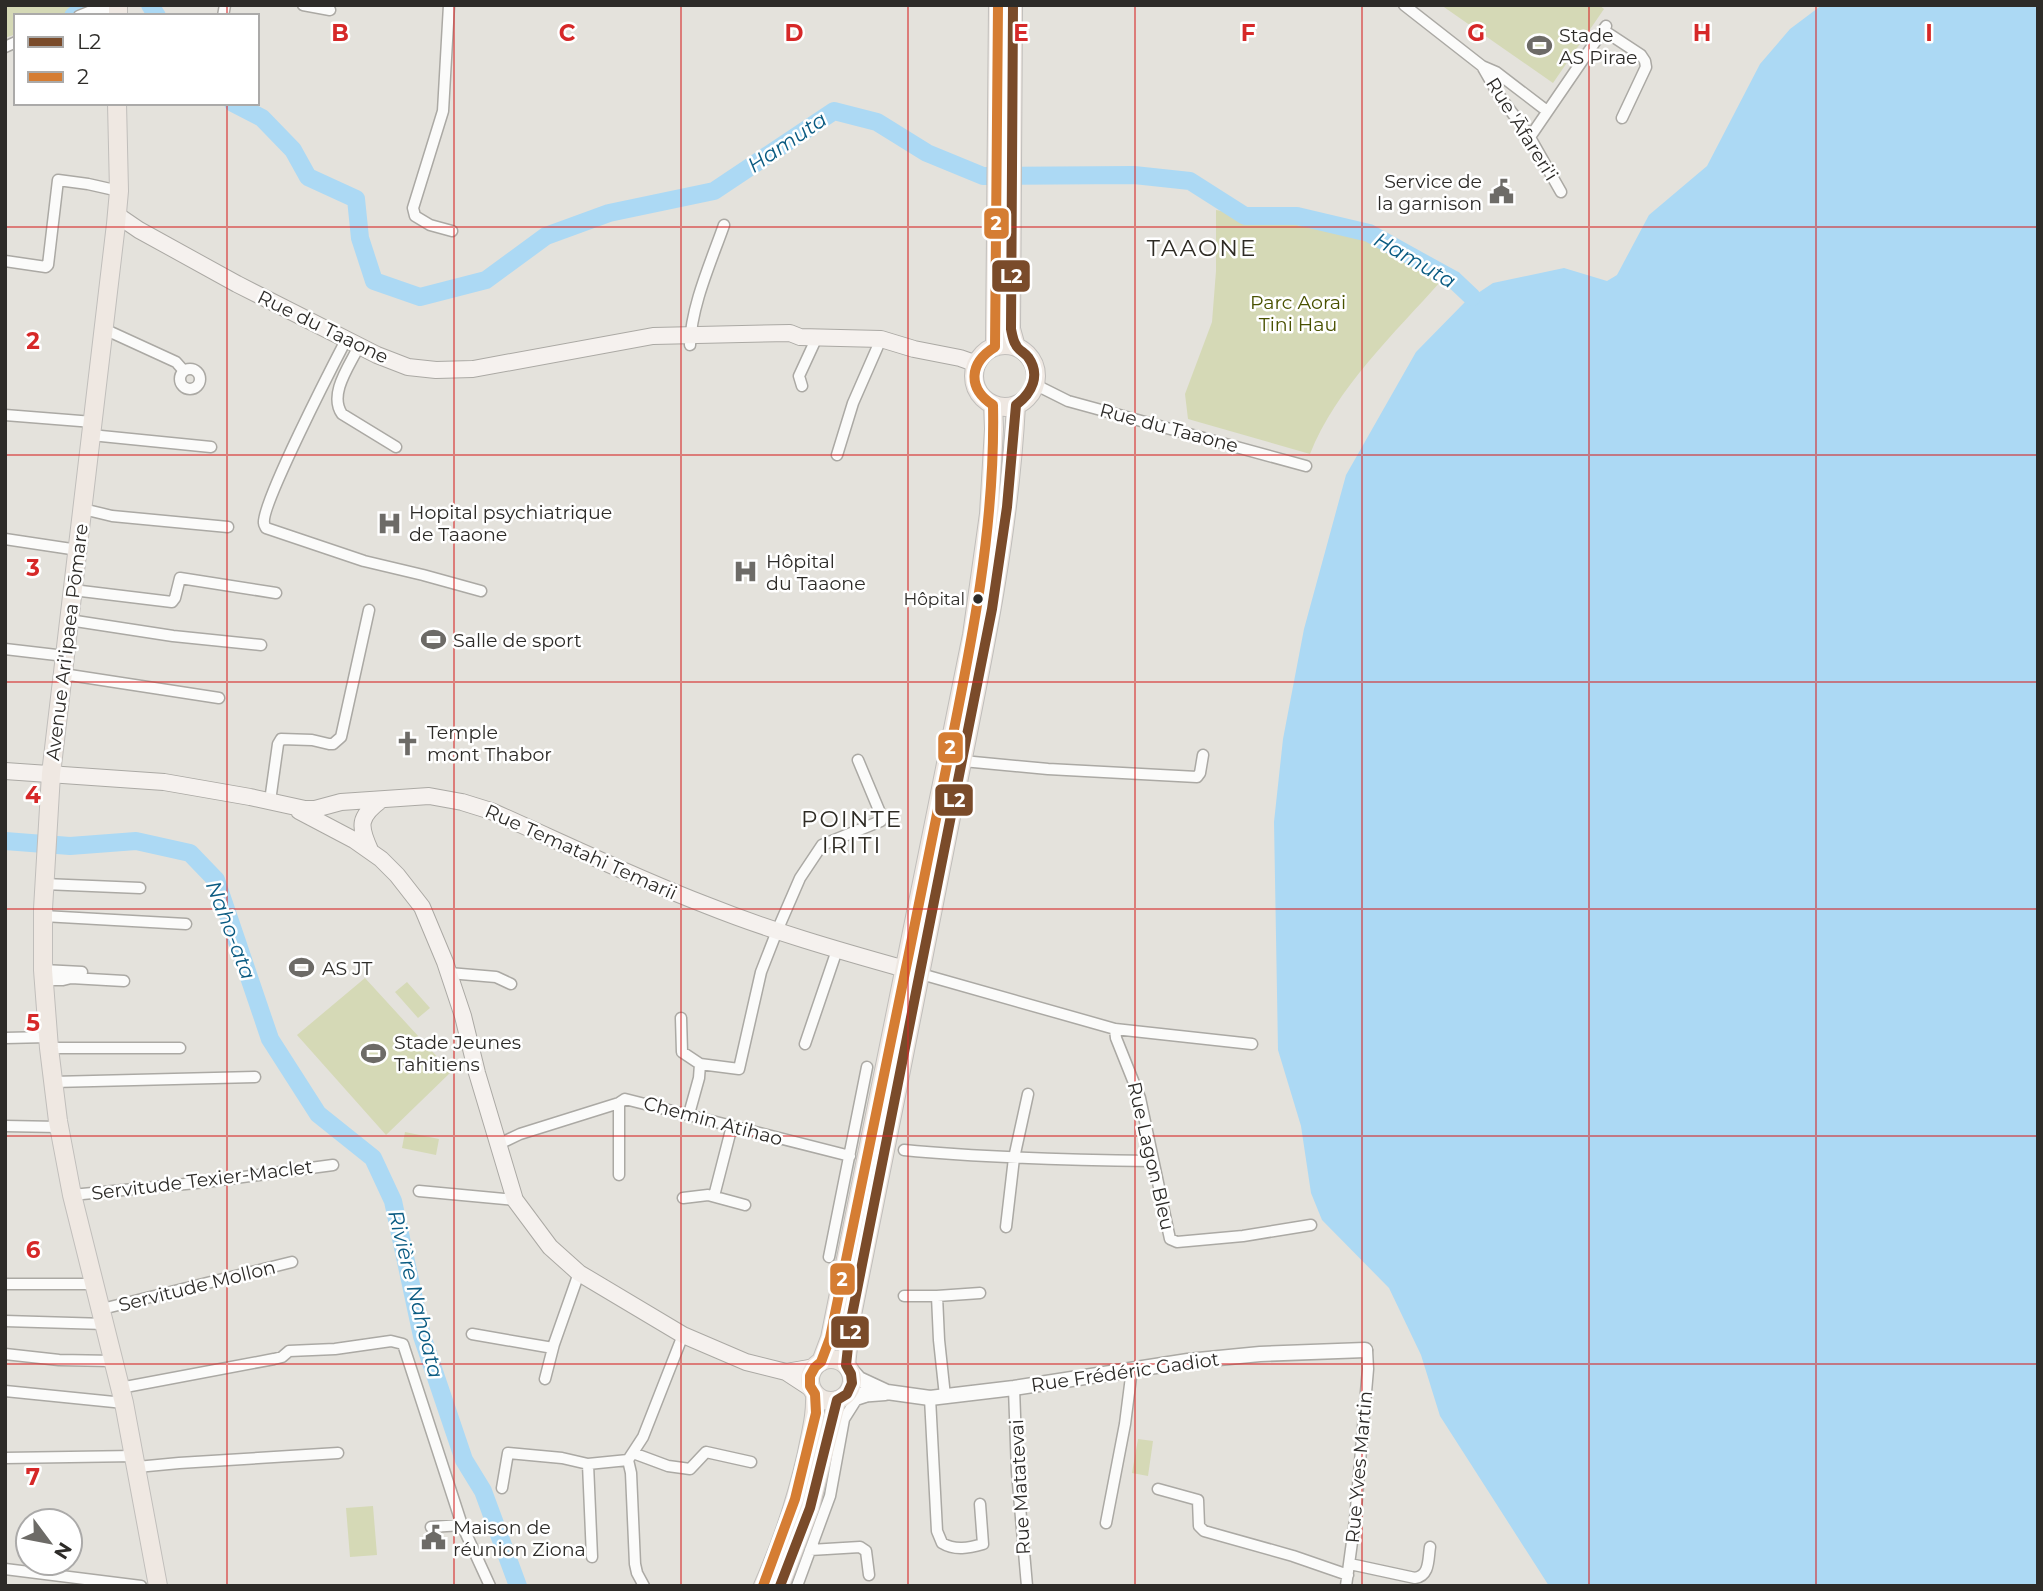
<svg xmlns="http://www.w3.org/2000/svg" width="2043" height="1591" font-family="Montserrat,sans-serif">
	<rect width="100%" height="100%" fill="#e4e2dc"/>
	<!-- green -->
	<path fill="#d5d9b6" d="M5,5H81L63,16H16V34L5,38Z
		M1441,5H1599L1604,9L1553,83Z
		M1216,210L1383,241L1441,281C1395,333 1336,388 1310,454L1188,419L1185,394L1212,322L1216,271Z
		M365,978L451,1072L386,1135L297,1035Z
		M407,982L430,1008L418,1018L395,992Z
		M405,1132L439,1139L436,1155L402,1148Z
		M1138,1439L1153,1441L1148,1476L1132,1473Z
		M373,1506L377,1555L350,1557L346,1508Z"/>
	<!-- water -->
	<path fill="#acd9f4" d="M1822,5H2038V1586H1549L1440,1416L1421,1355L1389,1288L1322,1220L1311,1193L1301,1126L1278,1050L1274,822L1283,739L1304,629L1346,475L1416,352L1466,301L1493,283L1564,268L1607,281L1617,275L1649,215L1707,166L1760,64L1790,29Z"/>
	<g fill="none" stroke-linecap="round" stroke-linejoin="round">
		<!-- river -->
		<path stroke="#acd9f4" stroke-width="18" d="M150,5L157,16
			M73,16L88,5
			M233,103L262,118L293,150L308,177L356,199L360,238L374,281L420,297L486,280L546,236L609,213L714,191L834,111L877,122L927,153L983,176L1134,175L1190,181L1245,216H1297L1369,233L1454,280L1472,297
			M5,841L70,846L136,841L190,853L216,880L270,1039L318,1114L373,1158L393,1201L422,1336L464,1460L483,1491L518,1586"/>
		<defs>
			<path id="minor" d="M303,5L330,10
				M449,5L443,111L413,208L415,216L430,225L452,231
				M1404,5L1482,66L1498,94L1528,134L1561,192
				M79,16L94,10L118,8
				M223,16L225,5
				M1603,30L1641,55L1645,61L1646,67L1622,118
				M5,47L16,42
				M1482,66L1496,72L1547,111
				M1530,137L1606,26
				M5,261L46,267L48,265L58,180L88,184L119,191
				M104,329L176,362L184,371
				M346,340C333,365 261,505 264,523C264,525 265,526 266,528L364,561L423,575L481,591
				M690,345C691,306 711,262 724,225
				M359,346C350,365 328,394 342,414L396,447
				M180 379a10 10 0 1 1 20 0a10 10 0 1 1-20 0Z
				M1034,384L1068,401L1306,466
				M802,386L799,376L817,337
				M5,415L93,422
				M91,435L211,447
				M837,455L853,403L881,339
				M83,509L112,516L228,527
				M5,539L78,550
				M73,590L172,602L175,598L180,578L276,593
				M69,620L173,636L261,645
				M5,649L65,656
				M63,674L219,698
				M963,761L1048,769L1197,777L1200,773L1203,755
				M270,801L278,744L281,739L312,740L329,744H333L341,737L369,610
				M44,884L140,888
				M43,916L186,924
				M43,970L82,972
				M449,973L496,977L511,984
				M921,974L1115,1029L1252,1044
				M44,980H63L71,978L124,981
				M681,1018L682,1052L700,1064L699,1078L689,1114
				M1115,1029L1116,1038L1140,1098L1170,1239L1177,1242L1243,1236L1311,1225
				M5,1038L48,1037
				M805,1044L837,950
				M49,1048H180
				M700,1064L739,1069L761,972L777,931L800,878L822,845L881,821V815L858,760
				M53,1082L255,1077
				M619,1103V1175
				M5,1126L59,1127
				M499,1144L520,1134L619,1103L625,1099L850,1156
				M904,1150C987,1158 1069,1160 1153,1161
				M419,1191L515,1200
				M72,1195L206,1182L333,1165
				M714,1196L732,1126
				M683,1198L708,1195L745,1205
				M1006,1227L1014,1158L1028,1094
				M829,1257L867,1067
				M5,1284H95
				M904,1296H937
				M102,1309L292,1262
				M5,1321L105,1324
				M472,1334L553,1348
				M5,1354L59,1360L114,1361
				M545,1379L554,1344L579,1273
				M120,1388L274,1359L282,1357L289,1351L335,1349L391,1341L403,1344L462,1525L490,1586
				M1014,1388L1017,1472L1027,1586
				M5,1391L124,1403
				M945,1396L939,1340L937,1296L980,1293
				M930,1398L937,1531L942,1543C955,1551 969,1548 983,1544L980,1504
				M633,1453L668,1466L690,1469L706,1452L751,1462
				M5,1458L135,1456
				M588,1464L592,1557
				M137,1467L179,1463L338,1453
				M502,1488L508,1453L562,1458L588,1464L628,1460
				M1158,1489L1198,1500L1199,1526L1204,1531L1293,1556L1348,1575
				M1106,1523L1125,1424L1132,1369
				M431,1527L462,1525
				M810,1550L860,1547L866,1551L869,1575
				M1350,1564L1415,1578C1430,1576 1428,1559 1430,1547
				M5,1569L141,1586
				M644,1586L637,1573L635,1564L631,1473L628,1460L643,1437L683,1335
				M797,1586L830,1496L844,1419L856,1400L865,1397
				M1346,1586L1355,1520L1368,1369L1367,1350H1365"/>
			<path id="tertiary" d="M849,1368L859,1379L887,1392L930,1398L1014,1388L1188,1361L1260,1354L1365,1350
				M845,1396L885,1393"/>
			<path id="secondary" d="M117,215L139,230L237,284L377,355L408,367L436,370L473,369L653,336L790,333L800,337L881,339L914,349L960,358L977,364
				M5,771L164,782L250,797L305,809H315L341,802L429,796L462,802L491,811C563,843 633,877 706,905C771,931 837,950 905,969
				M299,811L354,840L381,859L397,875L422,907L445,962L463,1016L477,1073L515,1200L550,1247L579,1273L683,1335L746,1362L786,1372L812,1389
				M370,850C359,826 358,817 381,800
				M786,1372L815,1367"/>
			<path id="primary" d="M1013,5L1011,329L1016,347
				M118,16V5
				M117,103L119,191L116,224L51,774L43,909V970L49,1048L58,1121L72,1195L124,1403L158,1586
				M974 376a31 31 0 1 1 62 0a31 31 0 1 1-62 0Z
				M995,347L998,5
				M810 1380a21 21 0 1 1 42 0a21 21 0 1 1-42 0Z
				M821,1362L830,1338L972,635L989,514L994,429L993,405
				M846,1365L851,1320C885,1151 919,981 952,812C979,677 1009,542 1016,405
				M763,1586C782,1543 797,1498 807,1453C811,1432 816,1415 815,1394
				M780,1586L810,1508L837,1400"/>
		</defs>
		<!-- minor casing -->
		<use href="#minor" stroke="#aba9a4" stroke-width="13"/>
		<!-- tertiary casing -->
		<use href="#tertiary" stroke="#aba9a4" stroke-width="17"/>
		<!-- secondary casing -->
		<use href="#secondary" stroke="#aba9a4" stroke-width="18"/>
		<!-- primary casing -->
		<use href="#primary" stroke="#c0bebb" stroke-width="20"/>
		<!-- minor -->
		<use href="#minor" stroke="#fbfbfa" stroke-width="10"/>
		<!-- tertiary -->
		<use href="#tertiary" stroke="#fbfbfa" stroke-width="14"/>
		<!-- secondary -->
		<use href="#secondary" stroke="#f5f1ee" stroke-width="16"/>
		<!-- primary -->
		<use href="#primary" stroke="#efe8e2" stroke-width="18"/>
		<defs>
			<path id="bus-1" d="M780,1586L810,1508L837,1400L847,1394L852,1383L851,1374L846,1365L851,1320L992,609L1007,507L1016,405C1032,393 1041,375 1028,357C1024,352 1018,350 1016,345C1013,341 1012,334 1011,329L1013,5"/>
			<path id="bus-2" d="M763,1586L795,1499L816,1413L815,1394L810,1386V1376L815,1367L821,1362L830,1338C867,1165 901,992 936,819C963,682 996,545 993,405C967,388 969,363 995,347L998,5"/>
		</defs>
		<!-- bus-1 casing -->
		<use href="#bus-1" stroke="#fff" stroke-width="16"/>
		<!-- bus-2 casing -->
		<use href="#bus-2" stroke="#fff" stroke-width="16"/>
		<!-- bus-1 -->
		<use href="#bus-1" stroke="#7a4b2a" stroke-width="10"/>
		<!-- bus-2 -->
		<use href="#bus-2" stroke="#d57d33" stroke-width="10"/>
	</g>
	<!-- grid -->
	<path fill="none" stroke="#d62828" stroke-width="2" stroke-opacity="0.55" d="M227,5V16M454,5V1586M681,5V1586M908,5V1586M1135,5V1586M1362,5V1586M1589,5V1586M1816,5V1586M227,103V1586M5,227H2038M5,455H2038M5,682H2038M5,909H2038M5,1136H2038M5,1364H2038"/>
	<!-- icons -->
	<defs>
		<symbol id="stadium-bare" viewBox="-9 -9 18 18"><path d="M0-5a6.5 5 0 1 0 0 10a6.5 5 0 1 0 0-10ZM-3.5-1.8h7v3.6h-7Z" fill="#6d6b67" stroke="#fff" stroke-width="2.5" paint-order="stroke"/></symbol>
		<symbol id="civic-bare" viewBox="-9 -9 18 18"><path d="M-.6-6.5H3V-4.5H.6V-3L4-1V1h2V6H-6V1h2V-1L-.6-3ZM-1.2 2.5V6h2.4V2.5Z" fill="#6d6b67" stroke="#fff" stroke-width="2.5" paint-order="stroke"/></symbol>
		<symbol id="hospital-bare" viewBox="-9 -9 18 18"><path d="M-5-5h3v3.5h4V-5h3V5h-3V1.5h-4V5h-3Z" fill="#6d6b67" stroke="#fff" stroke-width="2.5" paint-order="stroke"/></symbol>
		<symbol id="church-bare" viewBox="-9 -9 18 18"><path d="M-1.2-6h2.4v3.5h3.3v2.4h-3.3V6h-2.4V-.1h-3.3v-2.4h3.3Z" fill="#6d6b67" stroke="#fff" stroke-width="2.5" paint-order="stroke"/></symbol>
	</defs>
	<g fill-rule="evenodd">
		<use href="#stadium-bare" x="1522" y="28" width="35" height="35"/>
		<use href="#civic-bare" x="1484" y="174" width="35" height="35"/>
		<use href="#hospital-bare" x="372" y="506" width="35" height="35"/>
		<use href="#hospital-bare" x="728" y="554" width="35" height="35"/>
		<use href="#stadium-bare" x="416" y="622" width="35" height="35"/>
		<use href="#church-bare" x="390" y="726" width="35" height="35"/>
		<use href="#stadium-bare" x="284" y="950" width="35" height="35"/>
		<use href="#stadium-bare" x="356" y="1036" width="35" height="35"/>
		<use href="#civic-bare" x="416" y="1520" width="35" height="35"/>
	</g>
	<!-- markers -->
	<circle fill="#2d2b28" stroke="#fff" stroke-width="2.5" cx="978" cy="599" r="6"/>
	<g text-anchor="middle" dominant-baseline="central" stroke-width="5" stroke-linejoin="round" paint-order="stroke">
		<!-- bus labels -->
		<g font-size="17" fill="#2d2b28" stroke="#fff" text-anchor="end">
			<text x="965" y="599">Hôpital</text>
		</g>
		<!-- poi labels -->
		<g font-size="19" fill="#2d2b28" stroke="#fff" text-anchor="start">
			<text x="1559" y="35">Stade<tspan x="1559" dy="22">AS Pirae</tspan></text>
			<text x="1482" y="181" text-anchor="end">Service de<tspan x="1482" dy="22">la garnison</tspan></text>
			<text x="409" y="512">Hopital psychiatrique<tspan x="409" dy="22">de Taaone</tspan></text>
			<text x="766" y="561">Hôpital<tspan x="766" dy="22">du Taaone</tspan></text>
			<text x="453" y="640">Salle de sport</text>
			<text x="427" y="732">Temple<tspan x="427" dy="22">mont Thabor</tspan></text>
			<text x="322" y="968">AS JT</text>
			<text x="394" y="1042">Stade Jeunes<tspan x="394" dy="22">Tahitiens</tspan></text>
			<text x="453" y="1527">Maison de<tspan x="453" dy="22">réunion Ziona</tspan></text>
		</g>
		<!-- street labels -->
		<g font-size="19" fill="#2d2b28" stroke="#fff">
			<text transform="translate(1522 129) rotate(58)">Rue 'Āfareri'i</text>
			<text transform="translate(323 327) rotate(26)">Rue du Taaone</text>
			<text transform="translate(1169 428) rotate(15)">Rue du Taaone</text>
			<text transform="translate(67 642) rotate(-83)">Avenue Ari'ipaea Pōmare</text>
			<text transform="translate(581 852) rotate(24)">Rue Tematahi Temarii</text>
			<text transform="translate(713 1121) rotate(15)">Chemin Atihao</text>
			<text transform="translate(1151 1156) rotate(77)">Rue Lagon Bleu</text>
			<text transform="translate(202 1180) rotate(-7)">Servitude Texier-Maclet</text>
			<text transform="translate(197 1286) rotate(-14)">Servitude Mollon</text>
			<text transform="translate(1125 1372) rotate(-8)">Rue Frédéric Gadiot</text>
			<text transform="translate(1359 1467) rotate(-85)">Rue Yves Martin</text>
			<text transform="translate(1020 1487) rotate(-93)">Rue Matatevai</text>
		</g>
		<!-- park labels -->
		<g font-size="19" fill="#495100" stroke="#fff">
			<text x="1298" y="302">Parc Aorai<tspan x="1298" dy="22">Tini Hau</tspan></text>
		</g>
		<!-- water labels -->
		<g font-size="21" font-style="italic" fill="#0a5b82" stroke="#fff">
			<text transform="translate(787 142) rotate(-34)">Hamuta</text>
			<text transform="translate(1415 260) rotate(30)">Hamuta</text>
			<text transform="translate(231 930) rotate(69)">Naho-ata</text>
			<text transform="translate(416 1294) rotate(76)">Rivière Nahoata</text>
		</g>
		<!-- quarter labels -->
		<g font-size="23" letter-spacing="2" fill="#2e2b24" stroke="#fff">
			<text x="1202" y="248">TAAONE</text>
			<text x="852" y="819">POINTE<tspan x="852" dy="26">IRITI</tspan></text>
		</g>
	</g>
	<g font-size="23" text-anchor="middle" font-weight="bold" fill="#d62828" stroke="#fff" stroke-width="5" stroke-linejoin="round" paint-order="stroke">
		<text x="340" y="41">B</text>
		<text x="567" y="41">C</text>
		<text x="794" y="41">D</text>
		<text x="1021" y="41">E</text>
		<text x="1248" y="41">F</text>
		<text x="1476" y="41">G</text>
		<text x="1702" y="41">H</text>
		<text x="1929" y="41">I</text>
		<text x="33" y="349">2</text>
		<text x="33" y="576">3</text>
		<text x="33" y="803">4</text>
		<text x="33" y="1031">5</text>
		<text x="33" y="1258">6</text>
		<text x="33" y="1485">7</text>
	</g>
	<g stroke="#fff" stroke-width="2.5">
		<rect x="983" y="207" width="27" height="33" rx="7" fill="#d57d33"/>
		<rect x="991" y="259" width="40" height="34" rx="7" fill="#7a4b2a"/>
		<rect x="937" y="731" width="27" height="33" rx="7" fill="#d57d33"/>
		<rect x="934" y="783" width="40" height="34" rx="7" fill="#7a4b2a"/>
		<rect x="829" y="1262" width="27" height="34" rx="7" fill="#d57d33"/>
		<rect x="830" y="1315" width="40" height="34" rx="7" fill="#7a4b2a"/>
	</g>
	<g font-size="19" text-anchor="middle" font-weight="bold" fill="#fff">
		<text x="996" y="230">2</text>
		<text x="1011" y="283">L2</text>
		<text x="950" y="754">2</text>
		<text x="954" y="807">L2</text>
		<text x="842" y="1286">2</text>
		<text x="850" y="1339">L2</text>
	</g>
	<!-- border -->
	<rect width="2043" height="1591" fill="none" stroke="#2d2b28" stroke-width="14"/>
	<!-- legend -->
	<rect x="14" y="14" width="245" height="91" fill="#ffffff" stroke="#abaaa9" stroke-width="2"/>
	<rect x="28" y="37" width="35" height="10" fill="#7a4b2a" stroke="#abaaa9" stroke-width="2"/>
	<text x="77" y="49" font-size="21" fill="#2d2b28">L2</text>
	<rect x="28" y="72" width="35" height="10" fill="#d57d33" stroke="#abaaa9" stroke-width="2"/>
	<text x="77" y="84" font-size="21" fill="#2d2b28">2</text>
	<!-- north arrow -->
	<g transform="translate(49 1542) rotate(122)"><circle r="33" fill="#ffffff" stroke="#abaaa9" stroke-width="2"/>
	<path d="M0-5L12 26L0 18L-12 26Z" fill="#6d6b67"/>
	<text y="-10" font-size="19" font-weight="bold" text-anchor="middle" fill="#2d2b28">N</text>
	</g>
</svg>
